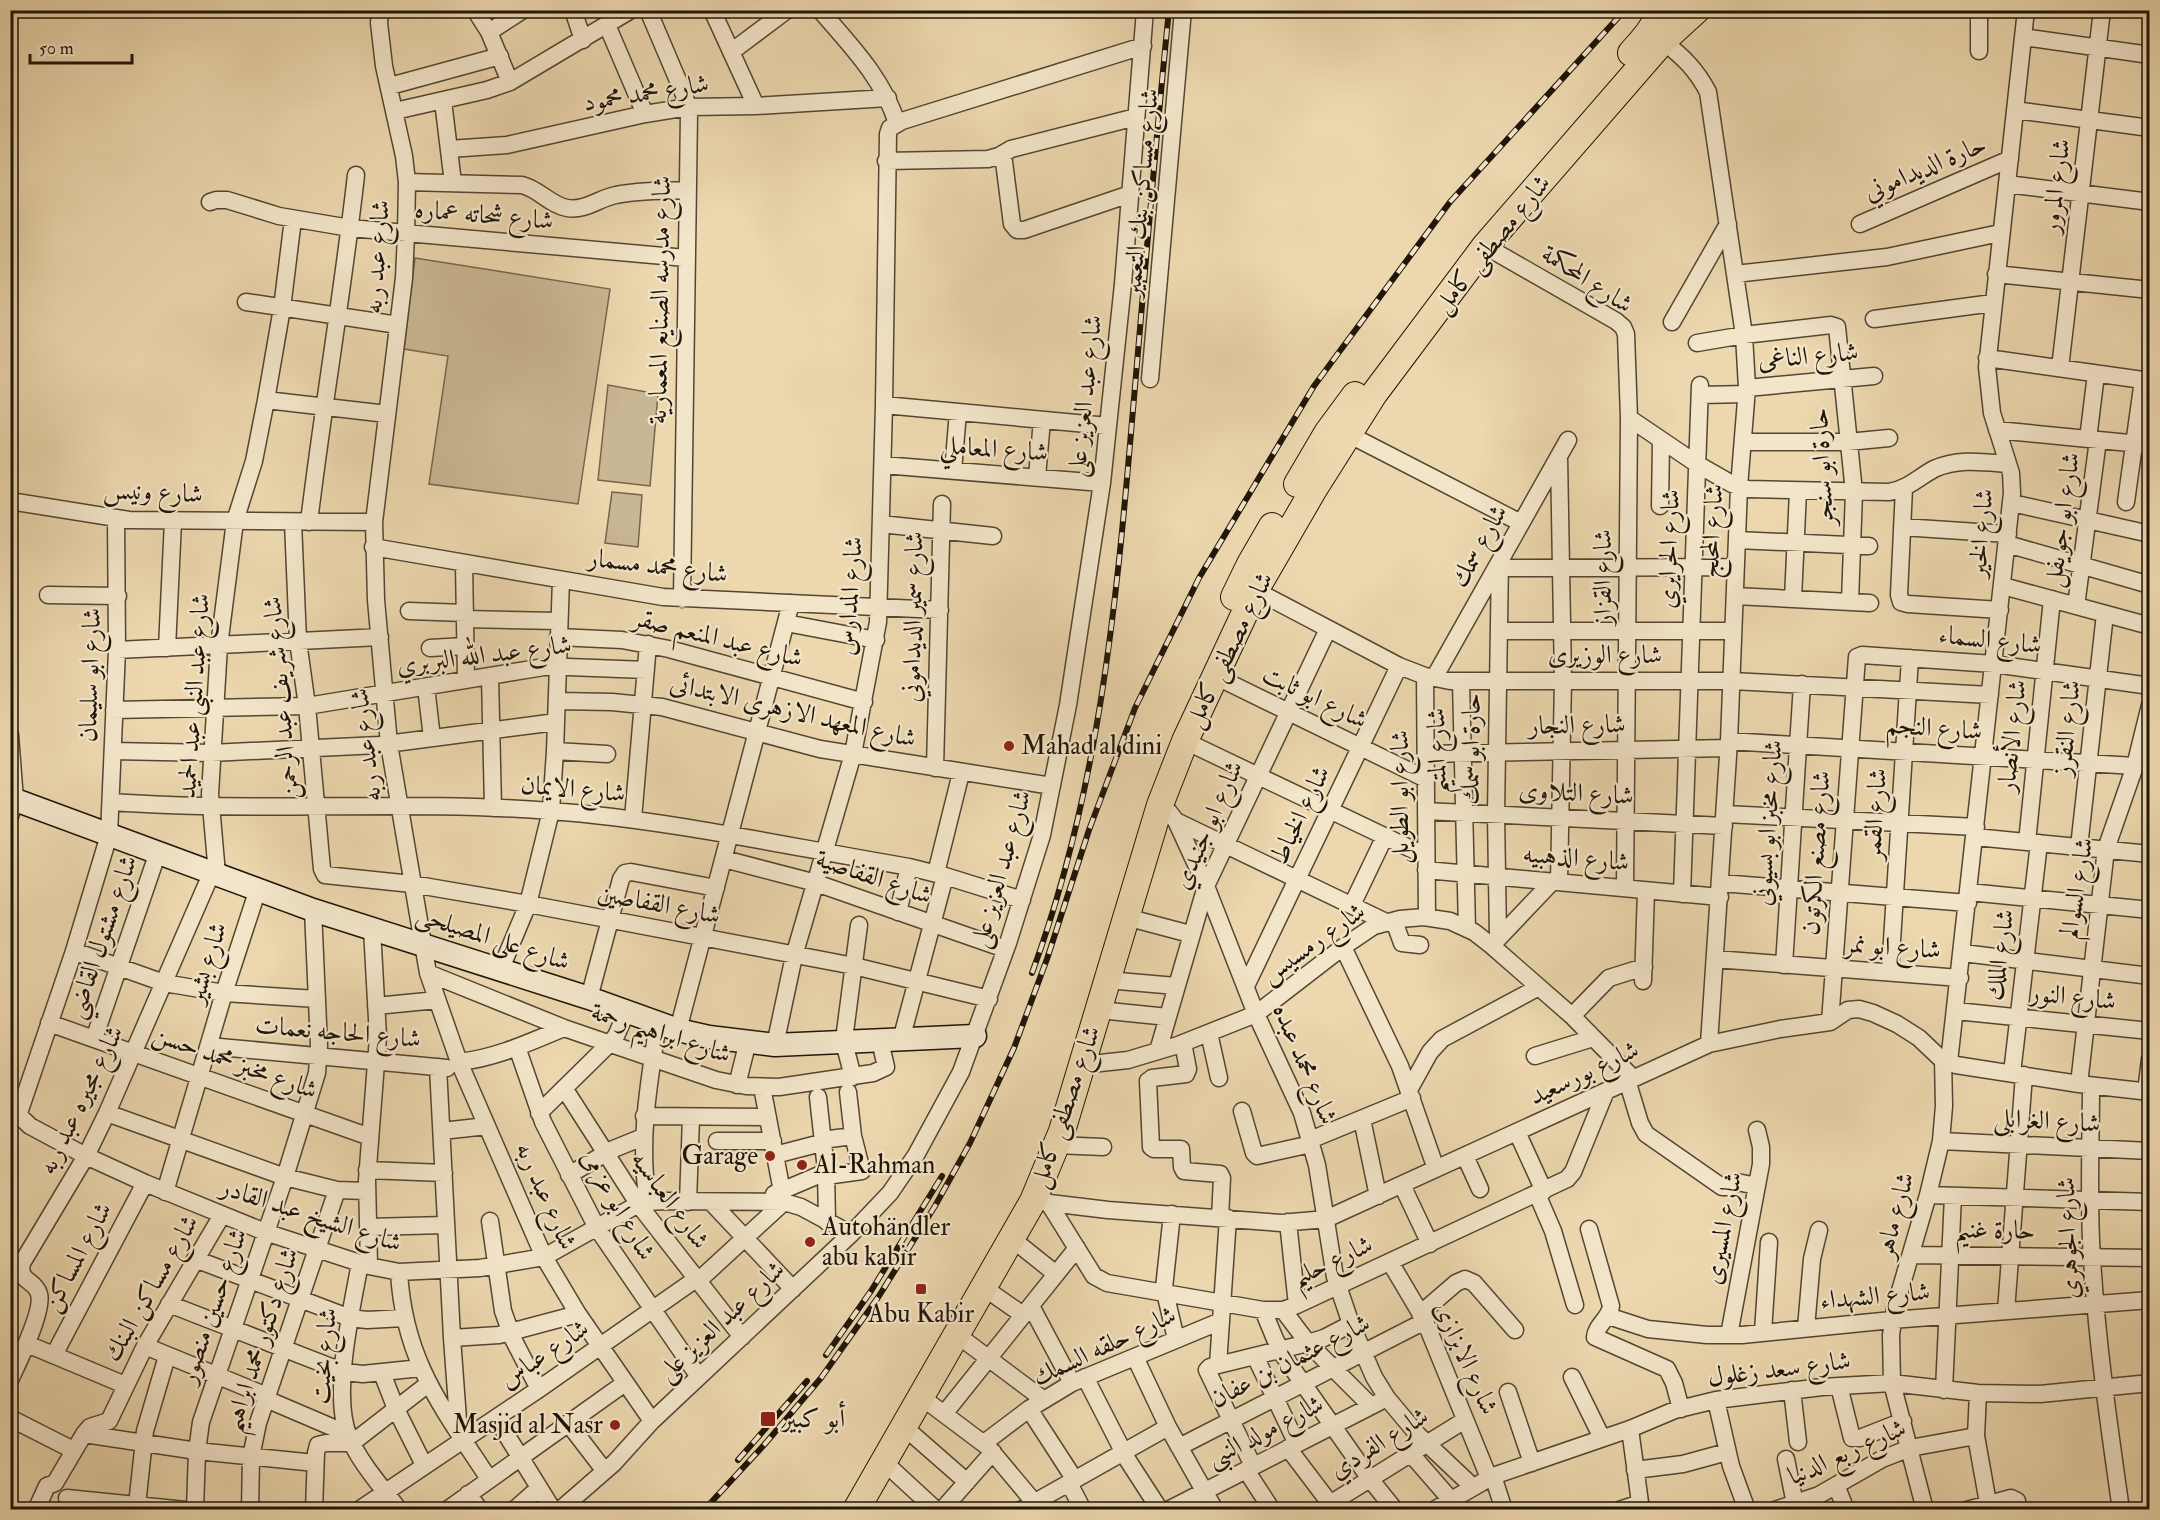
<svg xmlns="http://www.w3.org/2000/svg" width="2160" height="1520" font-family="'IM FELL Double Pica',Amiri,serif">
	<rect width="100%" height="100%" fill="#ecd7ae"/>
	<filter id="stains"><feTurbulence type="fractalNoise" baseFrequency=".00333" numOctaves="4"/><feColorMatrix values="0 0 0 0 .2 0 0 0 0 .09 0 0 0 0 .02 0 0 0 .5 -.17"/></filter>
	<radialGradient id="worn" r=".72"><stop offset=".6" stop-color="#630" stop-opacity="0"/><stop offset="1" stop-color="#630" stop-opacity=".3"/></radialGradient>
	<!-- green -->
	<path fill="#c9b692" stroke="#74664d" stroke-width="1.5" d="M415,258L610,289L578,504L429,484L448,356L404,349Z
		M608,385L658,394L650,486L598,480Z
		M612,492L642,495L638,547L605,543Z"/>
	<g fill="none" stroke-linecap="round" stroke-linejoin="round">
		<defs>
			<path id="street" d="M380,10L379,23L384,66L404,156L407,182L406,235L404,278L374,522L376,600L389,744L428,973L459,1062L544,1257L578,1314L652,1421
				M475,10L489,32L510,82
				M573,10L583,40
				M648,10L685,97L689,113L682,599
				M712,10L756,106
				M820,10C851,46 882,77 897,123
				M607,25L645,114
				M489,32L523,10
				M2023,37L2150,55
				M1663,41C1683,57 1696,69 1708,92L1744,335L1747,388L1739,487L1729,741L1709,1044
				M1979,51V10
				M731,52L787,10
				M390,86L500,56
				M443,101L453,183
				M2015,110L2150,128
				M395,111L487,90L510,82L631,10
				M449,149L507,145L645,114L688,107L756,106L888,98
				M1003,154L1012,224L1017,230H1024L1130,194
				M886,161L988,159L999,156L1011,149L1136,117
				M407,182L522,185C539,189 550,205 567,208C586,211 599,198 616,195C639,190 664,191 687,190
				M2007,184L2150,202
				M210,202L216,200H227L279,216L350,228L686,258
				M1860,224L2010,159
				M1485,246L1616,321L1623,327L1626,334L1629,418L1625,888
				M1735,274L1887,257L2000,233
				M1996,274L2150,290
				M246,302L398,325
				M1874,319L1993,303
				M1672,322L1728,224
				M1697,343L1744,335L1831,325L1837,327L1854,492L1850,602
				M1987,358L2150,381
				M2060,368L2102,10
				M1150,379L1183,10
				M1747,388L1874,376
				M1700,395L1747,394
				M266,400L387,414
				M884,405L1108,426
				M1629,418L1697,464L1732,484L1748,489L1889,492C1906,490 1919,477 1934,469C1958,458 1983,462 2008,464
				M1997,430L2150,445
				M1348,434L1521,523
				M2088,439L2096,374
				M1743,442H1848L1889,438
				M1559,457L1563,680L1559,882
				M883,465L1102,483
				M953,471L958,412
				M1037,477L1042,420
				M1904,488L1899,595L1901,602L1908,604L2000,610
				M10,501L129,520L374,522
				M2126,502L2143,380
				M2012,503L2150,534
				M1660,506L1661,440
				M293,522L298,641L307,706L322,869L325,875L412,884L528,904L854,966L989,999
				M309,522C323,406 343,291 356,175
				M881,524L993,536
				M1902,527L2008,534
				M1737,540L1869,546
				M2007,544L2150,585
				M373,547L663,597L940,610
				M464,563L466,680
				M1500,568L1736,567
				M1247,586L1399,666L1425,676L1450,681H1732L1990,695
				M2003,586L2150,626
				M48,595L118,596
				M1735,596L1870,603
				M1793,599L1798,491
				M2076,606L2098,440
				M409,611L465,613
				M465,619L558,621
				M786,623L876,640
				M1499,631H1733
				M558,637L622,640L669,649L864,702
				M167,648L173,521
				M430,648L465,646
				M117,650L380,637
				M490,676L493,808
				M1215,676L1426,779
				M1425,676L1427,917
				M1434,678L1568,440
				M1461,681L1467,929
				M426,687L432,738
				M557,701L612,702L662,707L820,749L1052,786
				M114,710L307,706L544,667H568L646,670
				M10,735L15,800L10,816
				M1185,741L1426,856
				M1729,741L2135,766
				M113,751L211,753L379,745L556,722
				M555,751L607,754
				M1426,754L1729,748
				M935,768L942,504
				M111,802C144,804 177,806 210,806C324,808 437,802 551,811C671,820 790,847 909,867L945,876L1022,900
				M1160,805L1169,812L1176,821L1206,886L1256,1014L1302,1113L1317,1165L1335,1277L1351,1324L1374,1377L1387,1398L1418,1435L1473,1487
				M1426,811L1724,826
				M1725,814L1976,827
				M633,819L648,644
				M1176,821L1388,923
				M1975,837L2150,854
				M2027,842L2052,599
				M2079,847L2105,614
				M724,859L816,883L1005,949
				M1426,870L1720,897
				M936,873L961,773
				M217,874L210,794L219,646L235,521L254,461L266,400L282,308L293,219
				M1721,883L1968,903
				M1969,892L2150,910
				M1682,894L1700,385
				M1352,905L1385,836
				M898,912L909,867
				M1126,917L1190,934
				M1394,921L1402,943L1420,945
				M1498,938L1496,814L1500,561
				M1494,943L1552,882
				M1343,947L1400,1066L1436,1169
				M74,951L164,983L224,993L317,999
				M1963,953L2150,976
				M1715,959L1960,978
				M1784,965L1802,684
				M500,971L528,904L551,811L555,751L561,580
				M1890,972L1910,658
				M428,973L564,1028L716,1080L746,1086L779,1087L873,1073L886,1067L880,1041
				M1107,980L1176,986
				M1643,981L1646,891
				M1246,986L1399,666
				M589,998L621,879L625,873L631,872L716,888
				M376,1006L437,1000
				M1099,1010L1168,1017
				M1956,1011L2150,1031
				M1572,1016L1609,978L1644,967
				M1830,1022L1857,657L1862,655L1994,664L2150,686
				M49,1023L370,1137
				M678,1030L791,603
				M1209,1033L1219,1078
				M94,1039L158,852
				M901,1040L945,876
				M1183,1043L1188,1069L1186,1074L1152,1078L1148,1081L1151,1147L1154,1149H1181L1182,1167L1184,1171L1220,1174L1222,1178L1220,1218
				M775,1045L794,956L853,754L878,622L884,405L888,134L890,128L902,121L1143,46
				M209,1046L447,1068
				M517,1047L543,1122L597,1228L699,1377
				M1158,1051L1206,886L1328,629
				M1535,1056L1593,1038
				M459,1062C496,1058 530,1042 564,1028
				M1949,1062L2012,493L2011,473L1992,413L1987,367L2026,10
				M1082,1065L1128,1060L1178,1045L1256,1014L1343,947L1374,926L1400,919L1424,917L1450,921L1474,932L1492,946L1572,1016L1633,1078
				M438,1067L452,1338L459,1433
				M2012,1073L2039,843
				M853,1077L846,1050L845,1032L859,925
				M1627,1080L1640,1123L1646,1134L1722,1187H1730L1737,1182L1757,1186
				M2079,1084L2106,849L2135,766L2150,705
				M737,1085L748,1041
				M2091,1086C2091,1143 2088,1202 2092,1259C2097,1343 2109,1426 2121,1510
				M564,1088L639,1205L742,1337
				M1409,1090L1430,1052L1442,1039L1539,987
				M2146,1092L2150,1059
				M818,1097L826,1170L827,1222
				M10,1107L30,1126L86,1156L145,1183L265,1232L369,1266L399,1272L480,1268L544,1257L635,1206L648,1202L664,1201L784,1202L801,1207L851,1234
				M1242,1111L1254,1153L1257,1156L1311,1144
				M107,1113L285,1177L337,1190L366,1191
				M539,1113L609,1044L616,1036L627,1011
				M18,1116L74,951L109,835L117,650L116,518
				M644,1116L768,1117
				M1362,1119L1378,1196
				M442,1131L487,1126
				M1517,1132L1544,1191
				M822,1140L853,1136
				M1310,1140L1412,1098
				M717,1141H773
				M1941,1141L2150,1151
				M1056,1145L1103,1147
				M775,1155L821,1143
				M1465,1156L1480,1189
				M367,1170L444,1173
				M569,1175L611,1150L643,1137
				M826,1176L862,1171L853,1136L848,1092
				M1402,1185L1430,1244
				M165,1192L224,993L258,889
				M774,1194L826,1172
				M1537,1194L1553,1231L1575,1305
				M1928,1195L2150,1202
				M1033,1201L1108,1210L1281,1223L1326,1219L1709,1044L1780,1029L1830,1022L1848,1010L1859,1009L1873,1013L1897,1024L1919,1038L1939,1057L1956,1065L2079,1084L2150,1092
				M648,1202C638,1141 649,1083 658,1023
				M688,1202L691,1117
				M711,1202L793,1289
				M1048,1202L1094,1276L1107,1283L1263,1310H1283L1297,1305L1567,1179L1573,1172L1606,1091
				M1172,1214L1164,1288L1176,1339
				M490,1221L503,1311L513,1339L539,1389
				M1288,1222L1297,1305
				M368,1227L446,1225
				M1589,1229L1611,1306C1610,1318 1596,1325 1595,1337L1667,1369L1674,1383L1681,1409
				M1011,1238L1056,1274
				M1911,1255L2150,1258
				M195,1259L350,1318L367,1320L404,1318
				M1390,1262L1425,1321L1489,1478
				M360,1263C352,1308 331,1395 349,1437C360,1463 382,1487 399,1510
				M369,1266L367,1180L378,1037L372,929
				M399,1272C404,1361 442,1407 489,1479
				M698,1281L784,1202L762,1087
				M983,1287L1023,1315
				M169,1304L344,1372L363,1374L421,1368
				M1031,1306L1072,1383
				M1263,1310L1275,1339L1283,1355L1370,1479L1395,1510
				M1283,1310L1308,1343L1371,1406
				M2006,1311L2024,1075
				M1420,1314L1456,1283L1465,1279L1474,1283L1515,1330
				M1608,1316L1648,1329L1707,1335H1742L1892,1320L2150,1300
				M1806,1328L1812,1259L1819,1230
				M1763,1332L1769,1242
				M956,1334L1044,1400
				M1729,1335L1761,1164V1147L1757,1130
				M452,1338L499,1335L578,1314
				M27,1344L125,1385
				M145,1346L267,1396
				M54,1355L145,1183
				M1255,1356L1297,1444
				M1135,1357L1168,1427L1215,1510
				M1218,1365L1228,1218
				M382,1373L396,1409L424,1465
				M1085,1377L1127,1459L1160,1510
				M1572,1377L1602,1438
				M10,1380C18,1363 44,1310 39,1294C35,1279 18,1283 22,1263L86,1156L107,1113L212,872
				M1839,1386L1852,1438H1860L1903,1421
				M1792,1390L1798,1442
				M1944,1390L1953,1196
				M1508,1392L1532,1463
				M1978,1393L1976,1436L1988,1503
				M920,1396L988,1447L1034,1502
				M266,1399L348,1434
				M1716,1400L1731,1466L1747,1510
				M1029,1409L1075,1480
				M944,1414L1077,1248
				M10,1418L73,1450
				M496,1418L553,1510
				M568,1423L604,1470
				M903,1426L967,1482
				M1630,1429L1641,1510
				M84,1434L197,1451L315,1463
				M984,1443L1029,1409L1072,1383L1221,1321
				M1179,1447L1425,1321
				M1288,1448L1335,1510
				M1411,1454L1451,1500L1455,1509
				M1786,1459L1795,1504
				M884,1462L936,1510
				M1253,1466L1207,1370L1210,1367L1308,1343L1324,1338L1351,1324
				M1246,1470L1272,1510
				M1635,1470L1683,1464L1727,1452
				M1493,1476L1504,1510
				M1069,1483L1083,1510
				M1836,1485L1846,1510
				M468,1494L480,1510
				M67,1498L185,1510
				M137,1505L145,1431L167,1356
				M36,1510L47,1486L55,1483L84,1434L90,1427L109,1421L145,1346L222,1215
				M195,1510L197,1451L201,1422L285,1177L317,1073L319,1046L313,910
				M250,1510L251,1457L258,1423L337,1190
				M314,1510L316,1453L318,1445L326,1443H352L428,1384
				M359,1510L539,1389L696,1279
				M447,1510L625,1383
				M514,1510L539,1488
				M560,1510L614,1463L652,1421L851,1234L890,1193L916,1155L961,1072L1008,943L1042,835L1068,705L1102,483L1123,284L1145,10
				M942,1510L993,1452
				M1021,1510L1168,1427
				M1168,1510L1387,1398
				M1320,1510L1465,1420
				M1434,1510L1493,1476L1630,1429L1675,1410L1716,1400L1822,1387L1892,1383L1978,1393L2040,1394L2150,1383
				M1619,1510L1640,1503
				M1775,1510L1819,1495L1882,1459L1910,1448L1976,1436
				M1925,1510L1892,1383L1891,1335L1895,1308L1928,1195L1941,1141L1944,1106L1943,1059
				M1967,1510L2011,1498L2017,1501L2019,1510"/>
			<path id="secondary" d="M10,798L313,910L589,998L678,1030L709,1037L775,1045L975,1036"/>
			<path id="primary" d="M1631,53C1641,41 1656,28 1658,10
				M1297,484L1327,433L1355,395
				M1234,597L1250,564L1272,526
				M856,1510L1033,1201L1062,1131L1160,805L1185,741L1255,591L1314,489L1374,394L1485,246L1663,41L1697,10"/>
		</defs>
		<!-- street casing -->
		<use href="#street" stroke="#524632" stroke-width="19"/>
		<!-- secondary casing -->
		<use href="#secondary" stroke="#1f1508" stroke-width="25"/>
		<!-- primary casing -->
		<use href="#primary" stroke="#1f1508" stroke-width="28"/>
		<!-- street -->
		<use href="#street" stroke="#f3e5ca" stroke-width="16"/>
		<!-- secondary -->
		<use href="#secondary" stroke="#f3e5ca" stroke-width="22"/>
		<!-- primary -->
		<use href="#primary" stroke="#ecd7ae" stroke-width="26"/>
		<defs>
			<path id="rail" d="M1032,973C1098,795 1116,609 1132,421C1144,284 1155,147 1169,10
				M826,1355L871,1291L942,1176
				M738,1460L807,1381
				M704,1510L764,1445L821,1378L879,1296L935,1206L970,1143L1014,1048L1047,959L1089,830L1135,708L1199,578L1314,386L1450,202L1625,10"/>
		</defs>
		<!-- rail casing -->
		<use href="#rail" stroke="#1f1508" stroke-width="6"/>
		<!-- rail -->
		<use href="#rail" stroke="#f3e5ca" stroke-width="4" stroke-dasharray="11" stroke-linecap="butt"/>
	</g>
	<!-- markers -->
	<g fill="#8f2418" stroke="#f3e5ca" stroke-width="2">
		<circle cx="1009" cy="746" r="6"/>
		<circle cx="770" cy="1156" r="6"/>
		<circle cx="802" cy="1165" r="6"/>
		<circle cx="810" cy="1242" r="6"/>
		<rect x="915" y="1283" width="12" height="12" rx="3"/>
		<rect x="760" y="1411" width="16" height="16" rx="3"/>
		<circle cx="615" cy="1425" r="6"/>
	</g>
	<g text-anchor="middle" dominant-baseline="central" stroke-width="4.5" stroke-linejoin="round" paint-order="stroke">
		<!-- street labels -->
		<g font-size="26" fill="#1f1508" stroke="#f3e5ca">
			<text transform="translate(646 93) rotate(-9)">شارع محمد محمود</text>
			<text transform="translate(1925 168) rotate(-23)">حارة الديداموني</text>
			<text transform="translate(2056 186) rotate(-83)">شارع المرور</text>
			<text transform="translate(1141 193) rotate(-85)">شارع مساكن بنك التعمير</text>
			<text transform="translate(484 215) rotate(5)">شارع شحاته عماره</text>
			<text transform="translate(1492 244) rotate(-51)">شارع مصطفى كامل</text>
			<text transform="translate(377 257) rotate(-86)">شارع عبد ربه</text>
			<text transform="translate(1587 279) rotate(33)">شارع المحكمة</text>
			<text transform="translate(660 300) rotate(-89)">شارع مدرسه الصنايع المعمارية</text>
			<text transform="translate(1808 356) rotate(-5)">شارع الناغى</text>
			<text transform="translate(1085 396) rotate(-84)">شارع عبد العزيز على</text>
			<text transform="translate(994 449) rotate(4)">شارع المعاملي</text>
			<text transform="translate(1822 467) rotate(-93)">حارة ابو سنجر</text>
			<text transform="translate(153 492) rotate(3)">شارع ونيس</text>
			<text transform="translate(2062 520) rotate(-82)">شارع ابو جويفل</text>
			<text transform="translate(1712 531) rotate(-87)">شارع المحلج</text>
			<text transform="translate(1981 533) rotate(-85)">شارع الخير</text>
			<text transform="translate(1479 546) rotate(-61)">شارع سمك</text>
			<text transform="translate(1669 549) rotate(-88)">شارع الحرايري</text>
			<text transform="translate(658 566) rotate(7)">شارع محمد مسمار</text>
			<text transform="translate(1603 577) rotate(-90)">شارع القزاز</text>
			<text transform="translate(850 596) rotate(-86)">شارع المدارس</text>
			<text transform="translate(913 617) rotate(-89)">شارع سمير الديداموني</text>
			<text transform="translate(718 638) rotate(14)">شارع عبد المنعم صقر</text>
			<text transform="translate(1990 640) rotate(6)">شارع السماء</text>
			<text transform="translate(1229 650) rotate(-64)">شارع مصطفى كامل</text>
			<text transform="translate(484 655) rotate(-7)">شارع عبد الله البربري</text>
			<text x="1605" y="655">شارع الوزيرى</text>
			<text transform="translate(90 675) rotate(-88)">شارع ابو سليمان</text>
			<text transform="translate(194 696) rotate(-86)">شارع عبد النبى عبد الحميد</text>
			<text transform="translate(1315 697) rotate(26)">شارع ابو ثابت</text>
			<text transform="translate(281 698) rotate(-95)">شارع شريف عبد الرحمن</text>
			<text transform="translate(793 711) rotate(13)">شارع المعهد الازهرى الابتدائى</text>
			<text transform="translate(1577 725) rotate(-1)">شارع النجار</text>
			<text transform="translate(1934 728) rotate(4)">شارع النجم</text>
			<text transform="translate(2067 728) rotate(-84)">شارع النقرز</text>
			<text transform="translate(2012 736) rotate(-84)">شارع الأنصار</text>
			<text transform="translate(366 745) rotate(-97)">شارع عبد ربه</text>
			<text transform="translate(1471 749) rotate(-89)">حارة ابو سمك</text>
			<text transform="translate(1437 751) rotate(-91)">شارع المتيم</text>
			<text transform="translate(573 789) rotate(5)">شارع الايمان</text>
			<text transform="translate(1576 793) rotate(3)">شارع التلاوى</text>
			<text transform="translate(1400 797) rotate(-90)">شارع ابو الطويل</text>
			<text transform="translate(1875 814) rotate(-86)">شارع القمر</text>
			<text transform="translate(1300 815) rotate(-64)">شارع الخياط</text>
			<text transform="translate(1768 823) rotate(-86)">شارع مخبز ابو بسيوني</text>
			<text transform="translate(1208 825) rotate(-66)">شارع ابو جنيدي</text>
			<text transform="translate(1816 853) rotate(-86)">شارع مصنع الكرتون</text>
			<text transform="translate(1576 858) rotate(5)">شارع الذهبيه</text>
			<text transform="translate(1001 869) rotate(-74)">شارع عبد العزيز على</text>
			<text transform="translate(874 877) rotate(19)">شارع القفاصية</text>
			<text transform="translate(2077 888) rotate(-81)">شارع السوالم</text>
			<text transform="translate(659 904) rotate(11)">شارع القفاصين</text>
			<text transform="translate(102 937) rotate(-71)">شارع مشتول القاضي</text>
			<text transform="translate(493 938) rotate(18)">شارع على المصيلحى</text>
			<text transform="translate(1313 943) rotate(-35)">شارع رمسيس</text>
			<text transform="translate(1893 947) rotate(4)">شارع ابو نمر</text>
			<text transform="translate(2000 955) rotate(-83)">شارع الملك</text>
			<text transform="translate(207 963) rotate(-73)">شارع بشير</text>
			<text transform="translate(2073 997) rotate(6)">شارع النور</text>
			<text transform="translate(338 1032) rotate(5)">شارع الحاجه نعمات</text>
			<text transform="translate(661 1033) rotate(18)">شارع ابراهيم رحمة</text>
			<text transform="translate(235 1062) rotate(20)">شارع مخبز محمد حسن</text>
			<text transform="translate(1305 1064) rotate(67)">شارع محمد عبده</text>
			<text transform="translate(1584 1073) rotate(-25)">شارع بورسعيد</text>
			<text transform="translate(81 1100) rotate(-64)">شارع مجيره عبد ربه</text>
			<text transform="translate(1065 1107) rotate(-71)">شارع مصطفى كامل</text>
			<text transform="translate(2047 1121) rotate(3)">شارع الغرابلى</text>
			<text transform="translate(546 1196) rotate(66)">شارع عبد ربه</text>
			<text transform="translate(670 1200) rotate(54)">شارع العباسيه</text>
			<text transform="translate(618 1205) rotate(60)">شارع ابو عزمى</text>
			<text transform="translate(311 1215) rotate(18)">شارع الشيخ عبد القادر</text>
			<text transform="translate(1895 1215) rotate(-75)">شارع ماهر</text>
			<text transform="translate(1723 1228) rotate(-79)">شارع المسيرى</text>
			<text transform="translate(1995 1230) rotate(1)">حارة غنيم</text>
			<text transform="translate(2068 1238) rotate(-92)">شارع الجوهري</text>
			<text transform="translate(77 1257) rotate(-62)">شارع المساكن</text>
			<text transform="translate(1332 1261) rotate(-25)">شارع حليم</text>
			<text transform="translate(151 1288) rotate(-60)">شارع مساكن البنك</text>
			<text transform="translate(1875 1296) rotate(-5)">شارع الشهداء</text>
			<text transform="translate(213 1306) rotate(-71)">شارع حسين منصور</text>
			<text transform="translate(721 1321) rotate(-43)">شارع عبد العزيز على</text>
			<text transform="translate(261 1340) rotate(-72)">شارع دكتور محمد ابراهيم</text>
			<text transform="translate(1104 1346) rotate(-25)">شارع حلقه السمك</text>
			<text transform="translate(544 1354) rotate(-34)">شارع عباس</text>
			<text transform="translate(324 1356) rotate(-85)">شارع بخيت</text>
			<text transform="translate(1466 1358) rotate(66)">شارع الابزازى</text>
			<text transform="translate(1290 1361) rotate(-27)">شارع عثمان بن عفان</text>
			<text transform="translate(1779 1369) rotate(-7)">شارع سعد زغلول</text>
			<text transform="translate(1265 1431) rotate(-27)">شارع مولد النبى</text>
			<text transform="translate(1379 1443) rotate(-32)">شارع الفردي</text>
			<text transform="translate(1847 1452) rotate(-24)">شارع ربع الدنيا</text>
		</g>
		<!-- poi labels -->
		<g font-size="26" fill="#1f1508" stroke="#f3e5ca" text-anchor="start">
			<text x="1021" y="746">Mahad al dini</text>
			<text x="758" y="1156" text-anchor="end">Garage</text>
			<text x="814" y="1165">Al-Rahman</text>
			<text x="822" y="1227">Autohändler<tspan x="822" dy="30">abu kabir</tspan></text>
			<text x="921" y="1314" text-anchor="middle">Abu Kabir</text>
			<text x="782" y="1419">أبو كبير</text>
			<text x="603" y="1425" text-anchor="end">Masjid al Nasr</text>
		</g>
	</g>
	<!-- margin -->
	<rect width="2160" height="1520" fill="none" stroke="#ecd7ae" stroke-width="36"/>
	<rect x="12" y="12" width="2136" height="1496" fill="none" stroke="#1f1508" stroke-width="3"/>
	<rect x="18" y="18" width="2124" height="1484" fill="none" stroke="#1f1508" stroke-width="1.5"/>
	<!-- scale -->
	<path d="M30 54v9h102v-9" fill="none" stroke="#1f1508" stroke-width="3"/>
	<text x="39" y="54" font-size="18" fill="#1f1508" stroke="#f3e5ca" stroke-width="4.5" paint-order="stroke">50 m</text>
	<rect width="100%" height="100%" filter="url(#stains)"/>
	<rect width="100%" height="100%" fill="url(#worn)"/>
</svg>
